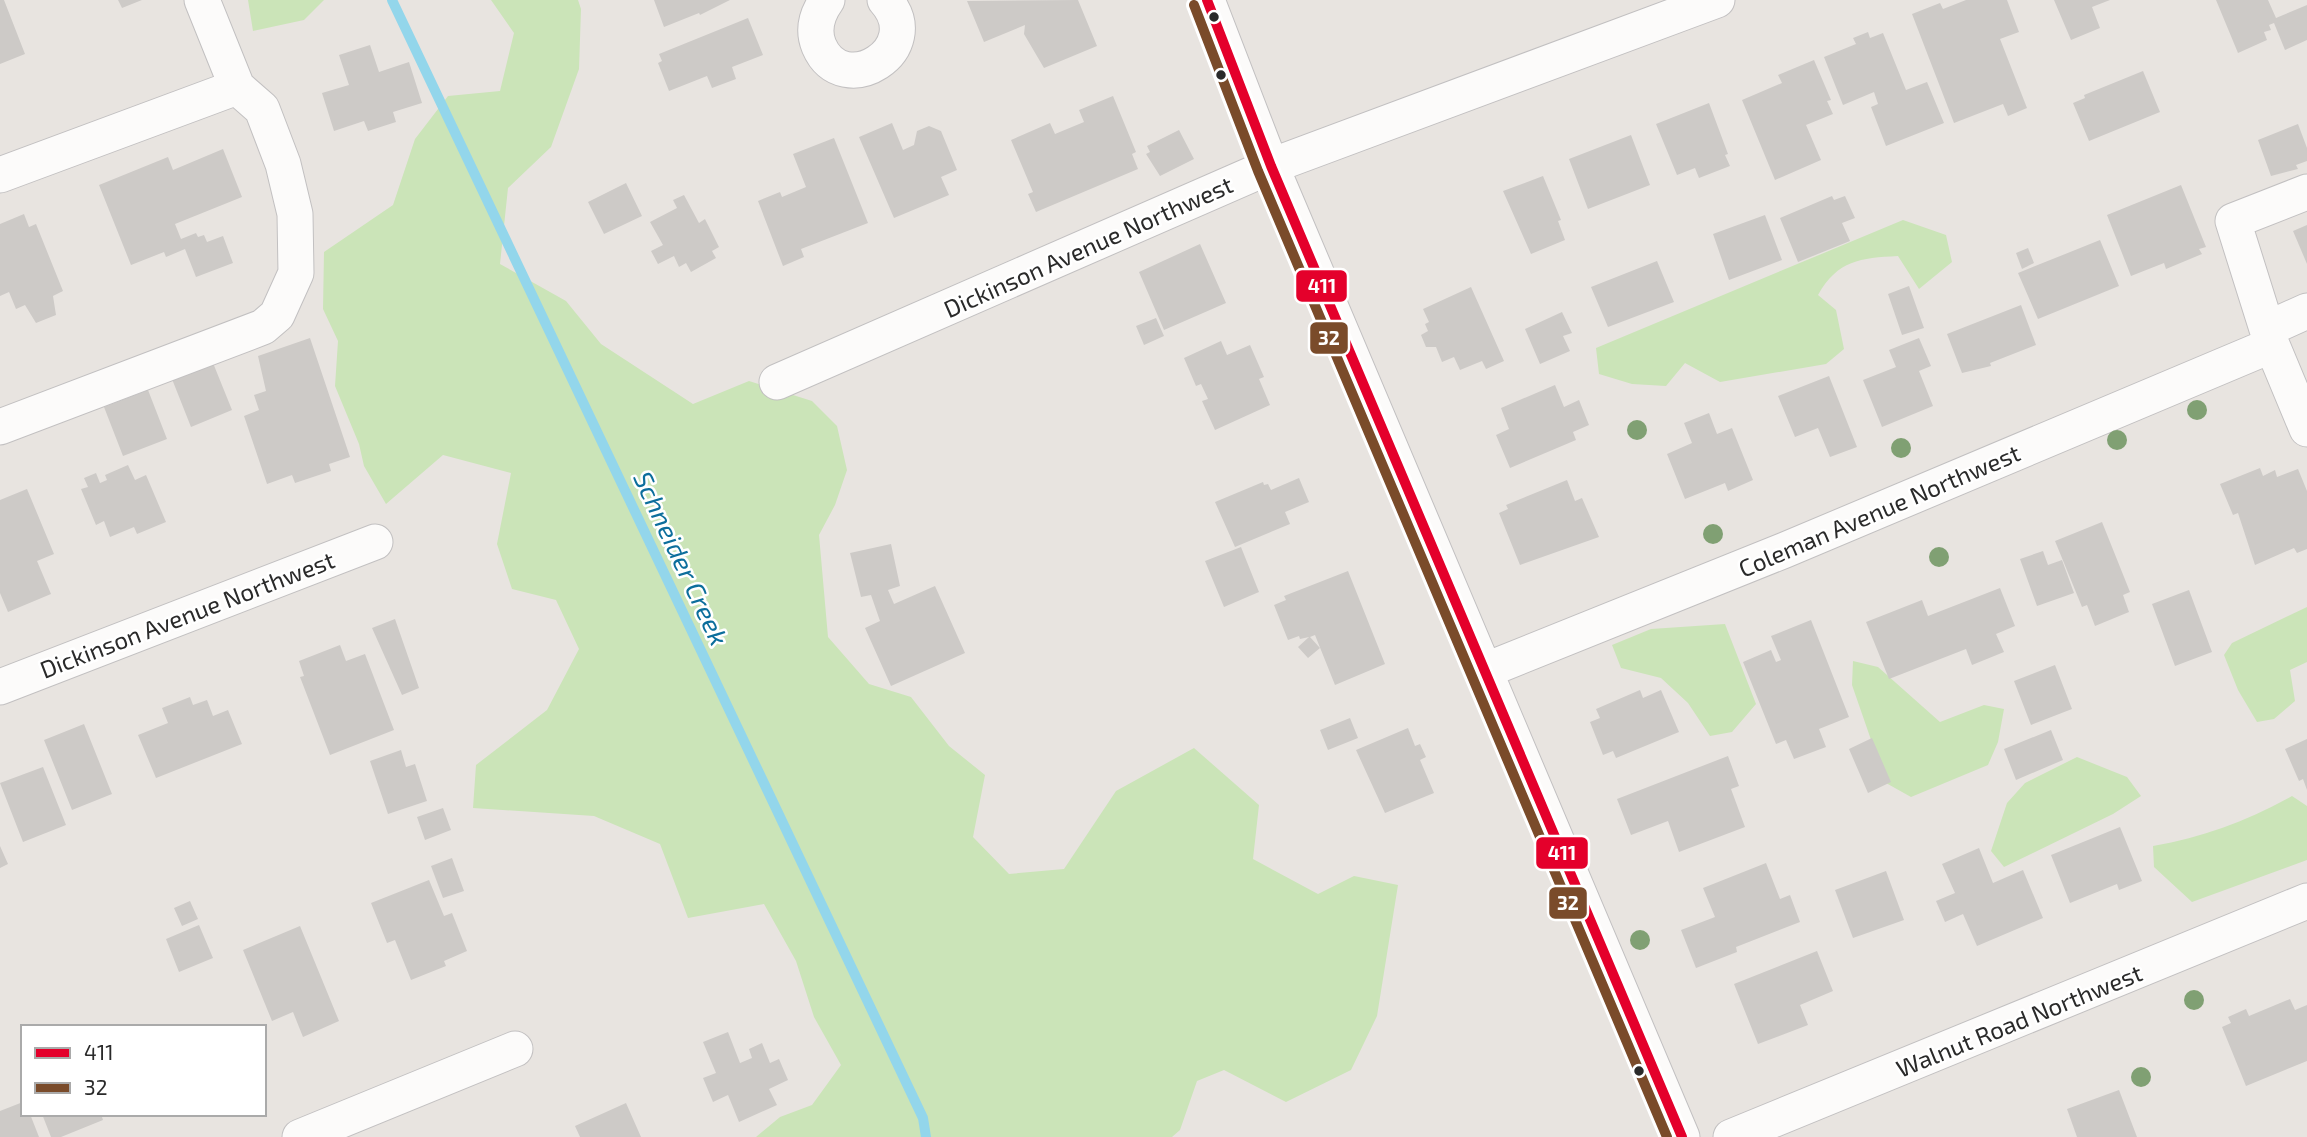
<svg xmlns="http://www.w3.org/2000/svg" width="2307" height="1137" font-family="'Exo 2',sans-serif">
	<rect width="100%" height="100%" fill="#e8e4e0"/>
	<!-- green -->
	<path fill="#cbe4b8" d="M248,0H324L304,20L253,31Z
		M491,0H578L581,9L579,69L551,147L508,188L500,264L566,301L601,344L693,404L749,381L812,401L837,426L847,470L835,505L819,535L828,637L869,684L911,697L949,746L985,775L973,837L1009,874L1064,869L1116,791L1194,748L1259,805L1253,859L1318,894L1354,876L1398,885L1377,1016L1351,1070L1286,1102L1224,1070L1197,1081L1180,1130L1172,1137H756L780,1117L812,1105L841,1065L814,1017L796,961L764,904L688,918L660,844L594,816L473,808L476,765L547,710L579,649L556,600L512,589L497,544L511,473L443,455L386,504L364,466L359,444L335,386L338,341L323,309L324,252L393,205L415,139L448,96L500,91L514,33Z
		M1903,220L1946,235L1952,262L1919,289L1898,256C1860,258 1838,260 1818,295L1836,310L1844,349L1826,364L1720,382L1685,363L1666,386L1632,384L1599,374L1596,348Z
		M2307,607V662L2290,670L2295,701L2274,719L2257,722L2238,690L2224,655L2232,643Z
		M1725,624L1756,704L1732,732L1710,736L1688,703L1661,678L1621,668L1612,645L1651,629Z
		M1853,661L1878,667L1940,722L1984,705L2004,709L1998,742L1988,765L1911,797L1886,783L1852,685Z
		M2077,757L2127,777L2141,796L2113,814L2004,867L1991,851L2007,803L2025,783Z
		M2292,796L2307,806V860L2192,902L2154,867L2153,846C2204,837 2247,821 2292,796Z"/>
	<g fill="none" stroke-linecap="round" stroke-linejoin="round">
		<!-- stream -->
		<path stroke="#93d6eb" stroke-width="10" d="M392,0L923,1118L926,1137"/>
	</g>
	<!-- building -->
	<path fill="#cdcac7" d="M0,0H4L25,54L0,64Z
		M118,0H142L122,8Z
		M654,0H730L700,15L699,13L664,27Z
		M1078,0L1097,46L1044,68L1024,34L1025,25L984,42L967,1Z
		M1966,0H2007L2019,32L2000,39L2027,108L2008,116L2003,104L1954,123L1912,14L1940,3L1943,9Z
		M2054,0H2110L2092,7L2100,28L2071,40Z
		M2216,0H2268L2276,18L2307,5V40L2285,50L2274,23L2269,25L2271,30L2264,32L2267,40L2238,53Z
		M748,18L763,55L732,67L736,79L712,88L707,76L669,91L658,63L662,61L659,54Z
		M1868,32L1870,38L1883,33L1906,90L1927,82L1944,123L1886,146L1871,107L1878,104L1874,92L1843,105L1824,57L1856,44L1853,38Z
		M370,45L379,72L409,62L422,103L393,112L396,122L368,131L364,121L334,131L322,93L349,85L339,55Z
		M1814,60L1831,100L1827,101L1833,114L1806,125L1821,160L1775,180L1742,100L1782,83L1778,75Z
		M2143,71L2160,112L2089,141L2073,103L2085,98L2084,95Z
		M1113,96L1136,152L1132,154L1138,169L1036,212L1028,194L1033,192L1011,140L1050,123L1055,134L1084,122L1079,110Z
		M1709,103L1728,154L1725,155L1730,166L1699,178L1695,168L1677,175L1656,124Z
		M892,123L903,150L914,145L917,131L929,126L941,131L957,170L941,177L949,195L894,218L859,137Z
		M2298,124L2307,148V161L2296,165L2298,169L2271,176L2258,140Z
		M1179,130L1194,159L1160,176L1146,154L1150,152L1147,146Z
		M1631,135L1650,185L1588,209L1569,159Z
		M834,138L868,223L801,249L804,257L783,266L758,201L780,192L782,197L806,187L793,154Z
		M223,149L242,197L175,224L181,239L196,233L198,237L204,235L207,242L223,236L233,263L196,277L185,249L166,257L164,252L131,265L99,185L168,157L173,170Z
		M1543,176L1561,220L1558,221L1565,240L1531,254L1503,191Z
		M626,183L642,216L604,234L588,202Z
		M2181,185L2206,247L2199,249L2202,254L2166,269L2164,263L2131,276L2107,215Z
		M684,195L699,223L705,219L719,247L712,251L716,258L691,272L686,263L679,267L674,256L658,264L651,251L663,245L650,222L677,208L673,200Z
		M1832,196L1834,200L1845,196L1855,218L1842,223L1850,241L1798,262L1780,218Z
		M24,214L29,227L36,224L63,291L53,296L56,315L36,323L25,305L16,309L9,292L0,296V224Z
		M1765,215L1782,260L1729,280L1713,234Z
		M2307,225V264L2293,231Z
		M2100,240L2119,286L2038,319L2018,273Z
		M1200,244L1226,303L1164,330L1139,272Z
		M2028,248L2034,263L2022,269L2016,253Z
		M1657,261L1674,302L1608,327L1591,287Z
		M1909,286L1924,328L1902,335L1888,294Z
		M1471,287L1504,361L1486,369L1482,361L1460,370L1454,357L1442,362L1436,347H1426L1421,335L1428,331L1425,324L1429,322L1423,309Z
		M2021,305L2036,345L1990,363L1991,366L1962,373L1947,334Z
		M1562,312L1572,333L1563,336L1570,351L1540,364L1525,329Z
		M1156,318L1164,336L1144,345L1136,326Z
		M310,338L350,457L329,464L331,471L295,483L292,475L267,484L244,416L259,410L254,395L266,391L258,356Z
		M1919,338L1931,366L1919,371L1933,406L1882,427L1863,380L1896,367L1889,350Z
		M1221,341L1227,355L1250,345L1264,377L1259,379L1270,405L1215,430L1202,401L1208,399L1201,384L1196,386L1184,358Z
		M211,358L232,410L191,427L170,374Z
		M1829,376L1857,447L1830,457L1818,428L1795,437L1778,396Z
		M1555,385L1564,407L1579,400L1589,425L1573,432L1576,440L1510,468L1496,435L1509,429L1501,408Z
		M148,390L167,439L123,456L104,407Z
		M1709,413L1717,434L1732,428L1753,480L1728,491L1725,483L1685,499L1667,454L1692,443L1684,423Z
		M128,465L135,480L146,475L166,522L137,534L134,527L110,537L104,521L96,525L81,489L88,487L84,478L96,473L100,483L107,480L105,475Z
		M2260,468L2263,476L2275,470L2277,477L2298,469L2307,491V549L2297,553L2294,548L2255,565L2238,513L2233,515L2220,484Z
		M1299,478L1309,502L1285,512L1290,524L1235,547L1215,502L1263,482L1264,485L1268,484L1271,490Z
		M1567,480L1575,501L1582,498L1599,537L1520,565L1499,513L1508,509L1506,505Z
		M27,489L54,554L37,561L51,594L8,612L0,593V500Z
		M2102,522L2130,592L2123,595L2129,612L2095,626L2087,605L2082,607L2055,541Z
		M891,544L900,586L888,590L894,604L935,586L965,653L891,686L865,628L880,621L871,595L861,597L850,553Z
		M1241,547L1259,592L1224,607L1205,561Z
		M2043,551L2048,565L2062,560L2074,593L2037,606L2020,559Z
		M1348,571L1385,664L1335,685L1315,635L1310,637L1320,648L1308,658L1298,647L1309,637L1300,639L1299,636L1288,640L1274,605L1286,600L1284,596Z
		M2000,588L2015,626L1996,634L2004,652L1972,665L1966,649L1889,679L1866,622L1922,600L1928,616Z
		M2189,590L2212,652L2175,666L2152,604Z
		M395,619L419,688L402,695L372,628Z
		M1811,620L1849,717L1819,729L1826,747L1794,759L1786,740L1776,744L1743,662L1771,650L1776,662L1781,660L1771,636Z
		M340,645L346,661L365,654L394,730L330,755L300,677L304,676L299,661Z
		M2055,665L2072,709L2031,725L2014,681Z
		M1640,690L1643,698L1661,690L1679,732L1616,758L1613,751L1603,755L1590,722L1600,718L1596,709Z
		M190,697L193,705L207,700L213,716L228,710L242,744L156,778L138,735L168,723L162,708Z
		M1350,718L1358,738L1328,750L1320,730Z
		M84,724L112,794L72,810L44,740Z
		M1408,728L1415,746L1420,744L1426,757L1420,760L1434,793L1385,813L1356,750Z
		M2051,730L2063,760L2016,780L2004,749Z
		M1872,738L1891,782L1868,793L1849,749Z
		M2307,739V790L2303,779L2299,781L2285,749Z
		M401,750L406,767L415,764L427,801L388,814L370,761Z
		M1728,756L1739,786L1731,789L1745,827L1679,852L1668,821L1631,835L1617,799Z
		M43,767L66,825L23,842L0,783Z
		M443,808L451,830L425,840L417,817Z
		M2120,827L2142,881L2119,890L2117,884L2070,903L2051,855Z
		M0,846L8,864L0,868Z
		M1979,848L1993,883L2023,870L2043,918L1977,946L1963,914L1945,922L1936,901L1955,893L1942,864Z
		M452,858L464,891L443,898L431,866Z
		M1766,863L1780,899L1790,895L1800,922L1736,947L1737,952L1696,968L1681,930L1715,917L1703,888Z
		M1886,871L1904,920L1853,938L1835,890Z
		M429,880L444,916L452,913L467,951L444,961L446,966L411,980L395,940L387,943L371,903Z
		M190,901L198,919L182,926L174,908Z
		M199,925L213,958L179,972L166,939Z
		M300,926L339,1021L303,1037L293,1012L272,1021L243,950Z
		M1817,951L1833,991L1800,1005L1808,1025L1758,1044L1734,984Z
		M2290,999L2295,1010L2307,1005V1061L2246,1086L2222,1027L2231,1023L2228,1017L2246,1009L2249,1016Z
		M728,1032L740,1063L752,1058L749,1049L762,1043L770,1063L779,1059L788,1080L769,1089L777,1105L739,1122L728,1095L713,1102L703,1078L716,1073L703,1042Z
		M2119,1090L2137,1137H2077L2067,1109Z
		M23,1102V1114H30L39,1137H0V1111Z
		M626,1103L641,1137H580L575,1126Z
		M42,1114H101L103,1120L61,1137H51Z"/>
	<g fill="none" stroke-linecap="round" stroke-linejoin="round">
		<defs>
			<path id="minor" d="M827,0C817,14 812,29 819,46C843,102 929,49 885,0
				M1207,0L1271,166L1682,1137
				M0,175L237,87
				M2307,192L2233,221L2272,345L2307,429
				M2267,329L2307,311
				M777,382L1271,166L1717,0
				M0,427L263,327L277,315L296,273L295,214L283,164L262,109L237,87L202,0
				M1484,671L1785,550L2272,345
				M0,687L375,542
				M300,1137L515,1049
				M1731,1137L2307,901"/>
		</defs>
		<!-- minor casing -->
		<use href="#minor" stroke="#c2c0c1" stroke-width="37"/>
		<!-- minor -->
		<use href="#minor" stroke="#fcfbfa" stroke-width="35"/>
		<defs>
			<path id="bus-1" d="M1207,0L1271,166L1682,1137"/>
			<path id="bus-2" d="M1194,5L1258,171L1667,1137"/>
		</defs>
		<!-- bus-1 casing -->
		<use href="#bus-1" stroke="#fff" stroke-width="16"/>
		<!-- bus-2 casing -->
		<use href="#bus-2" stroke="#fff" stroke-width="16"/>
		<!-- bus-1 -->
		<use href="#bus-1" stroke="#e4002b" stroke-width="10"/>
		<!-- bus-2 -->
		<use href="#bus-2" stroke="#7a4b2a" stroke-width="10"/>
	</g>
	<!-- trees -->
	<g fill="#80a073">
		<circle cx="2197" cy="410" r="10"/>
		<circle cx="1637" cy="430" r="10"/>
		<circle cx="2117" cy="440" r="10"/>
		<circle cx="1901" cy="448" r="10"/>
		<circle cx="1713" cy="534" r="10"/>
		<circle cx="1939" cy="557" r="10"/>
		<circle cx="1640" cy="940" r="10"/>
		<circle cx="2194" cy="1000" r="10"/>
		<circle cx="2141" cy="1077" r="10"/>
	</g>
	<!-- markers -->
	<g fill="#2a2a2a" stroke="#fff" stroke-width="2.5">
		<circle cx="1214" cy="17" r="6"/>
		<circle cx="1221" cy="75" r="6"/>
		<circle cx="1639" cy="1071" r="6"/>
	</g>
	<g text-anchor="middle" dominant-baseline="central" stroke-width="5" stroke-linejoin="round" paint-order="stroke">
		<!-- street labels -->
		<g font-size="24" fill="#2a2a2a" stroke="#fff">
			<text transform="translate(1088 246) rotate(-24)">Dickinson Avenue Northwest</text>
			<text transform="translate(1879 510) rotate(-23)">Coleman Avenue Northwest</text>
			<text transform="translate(187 614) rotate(-21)">Dickinson Avenue Northwest</text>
			<text transform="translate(2019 1020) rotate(-22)">Walnut Road Northwest</text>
		</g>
		<!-- water labels -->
		<g font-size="26" font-style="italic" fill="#0c6e9c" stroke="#fff">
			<text transform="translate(682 558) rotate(65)">Schneider Creek</text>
		</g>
	</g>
	<g stroke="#fff" stroke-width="2.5">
		<rect x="1295" y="269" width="53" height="34" rx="7" fill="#e4002b"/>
		<rect x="1309" y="321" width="40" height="34" rx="7" fill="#7a4b2a"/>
		<rect x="1535" y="836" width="54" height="34" rx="7" fill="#e4002b"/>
		<rect x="1548" y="886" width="40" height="34" rx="7" fill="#7a4b2a"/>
	</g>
	<g font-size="19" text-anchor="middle" font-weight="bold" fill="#fff">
		<text x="1322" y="293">411</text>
		<text x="1329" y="345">32</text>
		<text x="1562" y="860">411</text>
		<text x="1568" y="910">32</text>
	</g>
	<!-- legend -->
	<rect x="21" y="1025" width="245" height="91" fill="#ffffff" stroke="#aaaaaa" stroke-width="2"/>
	<rect x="35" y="1048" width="35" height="10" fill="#e4002b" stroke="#aaaaaa" stroke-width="2"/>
	<text x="84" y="1060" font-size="21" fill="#2a2a2a">411</text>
	<rect x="35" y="1083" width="35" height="10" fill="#7a4b2a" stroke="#aaaaaa" stroke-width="2"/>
	<text x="84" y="1095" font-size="21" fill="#2a2a2a">32</text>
</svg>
